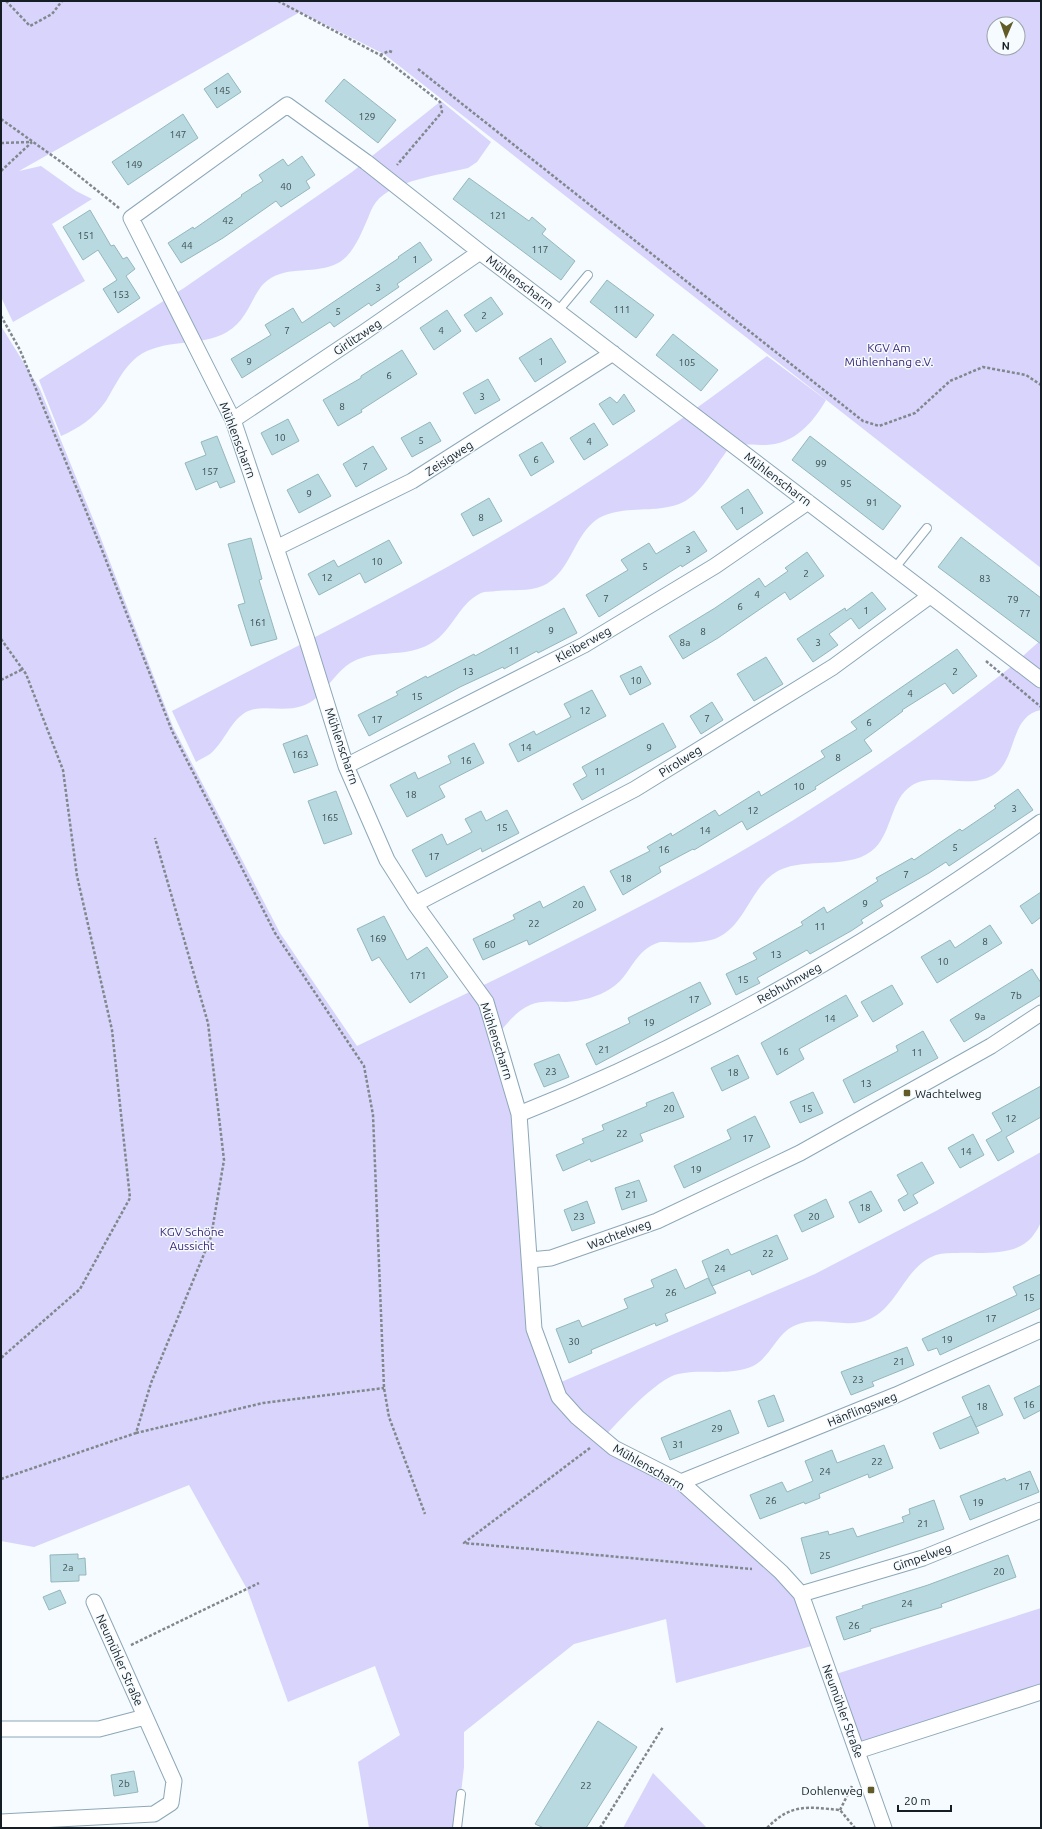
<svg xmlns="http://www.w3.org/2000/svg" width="1042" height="1829" font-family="Ubuntu,sans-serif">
	<rect width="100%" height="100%" fill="#f5fbfe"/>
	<!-- green -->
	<path fill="#d8d4fc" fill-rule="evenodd" d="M1,1H1041V568L384,54L300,12L19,171L41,166L76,191L92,199L52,224L85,281L13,322L1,297ZM994,24H1018V48H994Z
		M441,101L491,142L477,162L468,168C440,175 394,180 376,202C372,207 370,213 368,218C361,234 353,255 338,263C316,275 288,265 268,280C252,291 250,319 227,332C200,348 164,337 137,357C123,368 115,386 106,401C94,418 79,428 61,436L39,380L184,288L352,172Z
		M1,326L40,389L100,536L173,727L280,933L357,1046C474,990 591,934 705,872C808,815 908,747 1002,674C1015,664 1028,651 1041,640V710C1010,716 1017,757 996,773C971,792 934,770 911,786C891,799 892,831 875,848C852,870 813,858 785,868C750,879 747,931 711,940C695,944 676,942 660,942C633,950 631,977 610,989C598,997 581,1001 566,1002C554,1002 541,1000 530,1005C516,1011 506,1025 496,1036L519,1114L534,1329L554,1385L815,1274L936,1211L1041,1152C1041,1172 1042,1202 1041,1221C1040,1226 1035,1233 1032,1237C1015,1257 981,1252 957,1253C951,1253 943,1253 936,1255C905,1266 899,1305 870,1319C847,1330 820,1315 796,1325C777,1332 771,1357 753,1366C728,1377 703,1368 678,1374C656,1379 619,1421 603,1438L681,1482L781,1572L819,1644L676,1683L666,1619L574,1644L464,1732V1767L457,1828H369L358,1762L400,1735L375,1666L288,1702L247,1589L189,1485L34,1547L1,1541Z
		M767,356L826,400C813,423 794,444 766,445C754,445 738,442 728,450C725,452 724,456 721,459C710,475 698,497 679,504C653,514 619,504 596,520C576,535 571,565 552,580C537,593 516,589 496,591C492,592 485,591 481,593C456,605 453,634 426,646C403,657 375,650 354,661C332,672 325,699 302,706C286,712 261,705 248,711C230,720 225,742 210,754C206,757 200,759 196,762L172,711C284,652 399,597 508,532C598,479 684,419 767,356Z
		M1041,1608V1692L857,1751L830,1676Z
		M653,1773L707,1828H623Z"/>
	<!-- building -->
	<path fill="#b7d9df" stroke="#95b7bc" d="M228,73L241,92L217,108L204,89Z
		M344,79L396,120L378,143L325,101Z
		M183,114L198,138L128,185L112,162Z
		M302,156L315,175L306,181L310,188L281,207L276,201L223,238L181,263L168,243L193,227L194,229L242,196L241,195L263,181L259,175L283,159L288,166Z
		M469,178L529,221L532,217L546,229L542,234L575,261L561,280L453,199Z
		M90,210L111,246L114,245L123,259L127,257L135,269L126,276L140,298L118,313L103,289L117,280L98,250L83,260L63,227Z
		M420,242L432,260L397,284L399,287L371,306L369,303L334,327L330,322L242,378L231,359L271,335L265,325L293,308L302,323L399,258L398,257Z
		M607,280L654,315L636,338L590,302Z
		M491,297L503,314L476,332L464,315Z
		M447,310L461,331L434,350L420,328Z
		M673,334L718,370L701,391L656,355Z
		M551,338L566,362L535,382L519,358Z
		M402,350L417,374L361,410L362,412L338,426L323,400L361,378V376Z
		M488,379L500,400L475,414L463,393Z
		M624,394L635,411L613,425L599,404L610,397L617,403Z
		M288,419L299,441L272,455L261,433Z
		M430,422L441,441L412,457L401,438Z
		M594,423L608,445L584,460L570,438Z
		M217,436L235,482L220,488L217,481L196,490L185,463L206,455L201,442Z
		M810,436L901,506L883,530L792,460Z
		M542,442L554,462L531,476L519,455Z
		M373,446L387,469L356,487L343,464Z
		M318,474L331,496L299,513L287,490Z
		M748,489L763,513L737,530L721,507Z
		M489,498L502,521L473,536L461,514Z
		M694,531L707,551L682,567L681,565L599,617L586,595L628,570L621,560L649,543L656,554Z
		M961,537L1041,598V644L938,567Z
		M251,538L262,579L259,580L277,639L251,646L238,605L245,603L228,544Z
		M389,540L402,563L365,583L360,573L319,595L308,574L334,560L338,567Z
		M807,552L824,576L790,600L785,592L718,638L683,659L669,636L715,608L759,578L765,587L788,571L785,568Z
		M872,592L886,609L859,629L851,618L829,634L838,645L813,662L797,639L845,608L846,611Z
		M564,608L577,633L538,653L537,651L504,669L503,667L460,687L369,736L358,715L398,695L396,692L426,676L427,678L474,654L475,656Z
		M957,649L977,676L953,694L945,683L902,710L903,711L864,740L872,751L815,787L816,789L747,830L742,821L694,850L693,849L659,867L661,872L623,895L610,871L650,851L647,847L671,833L672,836L715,810L719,816L759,791L761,796L825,757L821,751L857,729L851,722Z
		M766,657L783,684L754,701L737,674Z
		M641,666L651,684L630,695L620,676Z
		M592,690L606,716L518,762L509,744L534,731L536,735L571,717L564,704Z
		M712,702L723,720L701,734L690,716Z
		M663,723L676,747L582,800L573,784L587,776L582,767Z
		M307,735L318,765L294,773L283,744Z
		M474,743L484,763L439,786L445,797L407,817L390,785L415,772L418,779L451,763L448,756Z
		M1018,789L1033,810L949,866L946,862L929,873L880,901L883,906L861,920L863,923L851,931L810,954L807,950L757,978L760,983L736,995L726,974L757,959L753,953L803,925L801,922L824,907L827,913L878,881L876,878L912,858L914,860L960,829L962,831L996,808L994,806Z
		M336,791L352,834L324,844L308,801Z
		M507,810L519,833L482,852L481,848L426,877L412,850L442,834L447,845L472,832L465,819L481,811L486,821Z
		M584,886L596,910L529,945L527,940L483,960L473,939L515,919L513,915L540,901L543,908Z
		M1041,892V917L1032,924L1020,906Z
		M384,916L407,960L427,947L448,977L410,1003L379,957L372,961L357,929Z
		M990,925L1002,943L937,983L921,957L950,940L955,948Z
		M1032,969L1041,983V995L964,1042L950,1020Z
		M700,982L711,1004L596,1065L586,1044L630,1023L628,1018Z
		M892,985L903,1004L873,1022L861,1002Z
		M846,995L858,1016L799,1049L804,1059L777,1075L761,1043Z
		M923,1031L938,1058L854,1103L843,1080L898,1051L896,1046Z
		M559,1054L569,1077L544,1087L534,1064Z
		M738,1055L749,1078L722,1091L711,1068Z
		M1041,1086V1117L1006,1137L1014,1152L998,1161L986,1140L1002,1131L992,1113Z
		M673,1092L684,1117L640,1134L643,1141L591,1162L590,1159L563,1171L556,1155L584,1143L582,1139L604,1130L602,1125L647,1106L646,1103Z
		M813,1092L823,1113L800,1123L790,1102Z
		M755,1116L770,1147L684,1188L674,1166L731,1139L727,1130Z
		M973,1134L984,1155L960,1168L948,1148Z
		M922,1162L934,1183L913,1195L918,1203L904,1211L898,1200L908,1194L897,1175Z
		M639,1180L647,1201L622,1210L615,1188Z
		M871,1191L882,1211L859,1223L849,1202Z
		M826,1199L834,1217L802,1232L794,1215Z
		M587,1201L595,1223L572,1231L564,1210Z
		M777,1235L788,1259L752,1275L750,1270L712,1286L702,1261L728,1249L731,1255Z
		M676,1269L685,1289L708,1278L716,1293L665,1314L668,1321L656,1326L655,1323L591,1350L592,1353L569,1363L556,1329L579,1320L582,1327L628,1308L624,1299L654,1287L651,1280Z
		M1041,1274V1308L940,1355L937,1348L928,1351L922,1339L1017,1295L1013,1287Z
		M907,1347L914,1365L872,1382L874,1386L851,1395L841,1372Z
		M989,1385L1003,1415L976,1427L962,1397Z
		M1041,1385V1410L1024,1419L1014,1398Z
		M774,1395L784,1421L768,1427L758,1401Z
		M730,1410L739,1433L670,1460L661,1438Z
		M971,1416L979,1433L940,1449L933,1433Z
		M884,1445L893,1468L869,1478L868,1474L819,1494L820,1498L805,1504L804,1502L760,1519L750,1495L782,1482L787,1492L813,1481L805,1461L832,1450L837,1463Z
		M1030,1471L1039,1492L970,1520L960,1496L1005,1478L1006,1481Z
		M934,1500L944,1529L811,1574L801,1538L828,1531L829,1535L853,1528L857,1537L904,1522L902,1517L910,1514L909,1509Z
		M78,1554V1559L85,1558L86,1575H79V1581L51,1582L50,1555Z
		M1008,1555L1016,1577L941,1604L942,1607L870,1629L871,1631L844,1640L836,1617L863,1608L862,1606L928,1585Z
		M60,1590L66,1603L49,1610L43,1597Z
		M598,1721L637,1747L586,1828H544L535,1824Z
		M134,1771L138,1792L114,1796L111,1775Z"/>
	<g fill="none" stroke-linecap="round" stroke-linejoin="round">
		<defs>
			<path id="service" d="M558,311L588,275
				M894,569L927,528
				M457,1828L461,1794"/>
			<path id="minor" d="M233,420L363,333L480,252
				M276,548L412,481L613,353
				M346,766L584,645L715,566L808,502
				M415,904L635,789L833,667L930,596
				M519,1114C705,1040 879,938 1041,822
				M530,1260L551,1258L657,1221L800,1153L991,1046L1041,1013
				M681,1482L896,1395L1041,1330
				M801,1594L923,1558L1041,1510
				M1,1729H99L145,1717
				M857,1751L1041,1692
				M1,1822L154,1814L171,1803L174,1781L94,1602
				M884,1828L801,1594L781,1572L681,1482L614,1448L577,1417L559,1397L534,1329L519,1114L486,1002L415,904L387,860L346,766L307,640L233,420L131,218L287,105L366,162L480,252L1041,680"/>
		</defs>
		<!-- service casing -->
		<use href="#service" stroke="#8da7b7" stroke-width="10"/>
		<!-- minor casing -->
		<use href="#minor" stroke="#8da7b7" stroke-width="17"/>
		<!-- path -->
		<path stroke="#80888d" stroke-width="2.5" stroke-dasharray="3 2" stroke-linecap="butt" d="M6,1L30,26L52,14L62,1
			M278,1L380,55L440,102L442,112L397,165
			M380,55L389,51L392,52
			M418,69L863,421L879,426L915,413L950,381L983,367L1026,375L1041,385
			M1,119L64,164L119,208
			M1,143L32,142
			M1,171L32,142
			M1,316L20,350L102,550L172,731L275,933L364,1066L373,1115L384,1388L389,1417L425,1514
			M1,639L26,674L63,770L77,876L112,1030L130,1198L80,1289L1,1358
			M986,661L1041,707
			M1,680L23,669
			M136,1433L263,1403L384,1388
			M590,1448L464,1543L752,1569
			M1,1479L136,1433L151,1383L211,1237L224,1160L208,1023L155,838
			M131,1645L259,1583
			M840,1810L852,1786
			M600,1828L663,1727
			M767,1828C791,1803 808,1807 840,1810L855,1828"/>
		<!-- service -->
		<use href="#service" stroke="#fff" stroke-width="8"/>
		<!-- minor -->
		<use href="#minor" stroke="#fff" stroke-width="15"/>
	</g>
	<!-- markers -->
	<g fill="#635b27" stroke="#f5fbfe" stroke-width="1.5">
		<rect x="903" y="1089" width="8" height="8" rx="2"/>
		<rect x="867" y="1786" width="8" height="8" rx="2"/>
	</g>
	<g text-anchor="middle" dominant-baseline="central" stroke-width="3" stroke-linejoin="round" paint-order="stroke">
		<!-- number labels -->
		<g font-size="10" fill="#3d4d53">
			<text x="222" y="90">145</text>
			<text x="367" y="116">129</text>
			<text x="178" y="134">147</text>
			<text x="134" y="164">149</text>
			<text x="286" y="186">40</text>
			<text x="498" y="215">121</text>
			<text x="228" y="220">42</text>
			<text x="86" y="235">151</text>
			<text x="187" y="245">44</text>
			<text x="540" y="249">117</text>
			<text x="415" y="259">1</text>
			<text x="378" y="287">3</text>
			<text x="121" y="294">153</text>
			<text x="622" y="309">111</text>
			<text x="338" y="311">5</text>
			<text x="484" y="315">2</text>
			<text x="287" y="330">7</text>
			<text x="441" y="330">4</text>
			<text x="249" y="361">9</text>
			<text x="541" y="361">1</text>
			<text x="687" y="362">105</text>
			<text x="389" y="375">6</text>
			<text x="482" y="396">3</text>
			<text x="342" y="406">8</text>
			<text x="280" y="437">10</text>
			<text x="421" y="440">5</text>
			<text x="589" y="441">4</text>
			<text x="536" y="459">6</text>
			<text x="821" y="463">99</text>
			<text x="365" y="466">7</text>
			<text x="210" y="471">157</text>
			<text x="846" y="483">95</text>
			<text x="309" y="493">9</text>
			<text x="872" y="502">91</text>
			<text x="742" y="510">1</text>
			<text x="481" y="517">8</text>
			<text x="688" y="549">3</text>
			<text x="377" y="561">10</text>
			<text x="645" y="566">5</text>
			<text x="806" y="573">2</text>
			<text x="327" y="577">12</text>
			<text x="985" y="578">83</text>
			<text x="757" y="594">4</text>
			<text x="606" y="598">7</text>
			<text x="1013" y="599">79</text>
			<text x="740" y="606">6</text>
			<text x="866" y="610">1</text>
			<text x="1025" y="613">77</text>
			<text x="258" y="622">161</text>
			<text x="551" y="630">9</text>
			<text x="703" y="631">8</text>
			<text x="685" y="642">8a</text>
			<text x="818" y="642">3</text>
			<text x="514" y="650">11</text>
			<text x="468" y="671">13</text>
			<text x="955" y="671">2</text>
			<text x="636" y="680">10</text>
			<text x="910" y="693">4</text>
			<text x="417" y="696">15</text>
			<text x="585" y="710">12</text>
			<text x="707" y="718">7</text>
			<text x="377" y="719">17</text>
			<text x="869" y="722">6</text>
			<text x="526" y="747">14</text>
			<text x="649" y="747">9</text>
			<text x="300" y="754">163</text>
			<text x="838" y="757">8</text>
			<text x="466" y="760">16</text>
			<text x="600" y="771">11</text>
			<text x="799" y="786">10</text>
			<text x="411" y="794">18</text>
			<text x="1014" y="808">3</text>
			<text x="753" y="810">12</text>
			<text x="330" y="817">165</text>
			<text x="502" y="827">15</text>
			<text x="705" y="830">14</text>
			<text x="955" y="847">5</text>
			<text x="664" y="849">16</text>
			<text x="434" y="856">17</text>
			<text x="906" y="874">7</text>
			<text x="626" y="878">18</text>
			<text x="865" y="903">9</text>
			<text x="578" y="904">20</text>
			<text x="534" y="923">22</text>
			<text x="820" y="926">11</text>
			<text x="378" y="938">169</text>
			<text x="985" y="941">8</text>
			<text x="490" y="944">60</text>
			<text x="776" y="954">13</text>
			<text x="943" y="961">10</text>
			<text x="418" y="975">171</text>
			<text x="743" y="979">15</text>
			<text x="1016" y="995">7b</text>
			<text x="694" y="999">17</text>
			<text x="980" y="1016">9a</text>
			<text x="830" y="1018">14</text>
			<text x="649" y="1022">19</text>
			<text x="604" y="1049">21</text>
			<text x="783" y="1051">16</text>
			<text x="917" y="1052">11</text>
			<text x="551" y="1071">23</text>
			<text x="733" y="1072">18</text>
			<text x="866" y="1083">13</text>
			<text x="669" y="1108">20</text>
			<text x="807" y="1108">15</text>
			<text x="1011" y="1118">12</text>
			<text x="622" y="1133">22</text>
			<text x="748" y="1138">17</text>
			<text x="966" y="1151">14</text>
			<text x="696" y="1169">19</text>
			<text x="631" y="1194">21</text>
			<text x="865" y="1207">18</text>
			<text x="579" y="1216">23</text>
			<text x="814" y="1216">20</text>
			<text x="768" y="1253">22</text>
			<text x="720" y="1268">24</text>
			<text x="671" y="1292">26</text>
			<text x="1029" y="1297">15</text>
			<text x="991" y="1318">17</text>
			<text x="947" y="1339">19</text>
			<text x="574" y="1341">30</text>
			<text x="899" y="1361">21</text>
			<text x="858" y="1379">23</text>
			<text x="1029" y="1404">16</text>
			<text x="982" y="1406">18</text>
			<text x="717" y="1428">29</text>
			<text x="678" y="1444">31</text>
			<text x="877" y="1461">22</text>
			<text x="825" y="1471">24</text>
			<text x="1024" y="1486">17</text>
			<text x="771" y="1500">26</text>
			<text x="978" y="1502">19</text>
			<text x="923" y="1523">21</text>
			<text x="825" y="1555">25</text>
			<text x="68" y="1567">2a</text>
			<text x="999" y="1571">20</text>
			<text x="907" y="1603">24</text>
			<text x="854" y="1625">26</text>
			<text x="124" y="1783">2b</text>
			<text x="586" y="1785">22</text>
		</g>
		<!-- street labels -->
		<g font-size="12" fill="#141e24" stroke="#f5fbfe">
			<text transform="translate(520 282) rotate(37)">Mühlenscharrn</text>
			<text transform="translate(357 337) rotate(-34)">Girlitzweg</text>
			<text transform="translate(238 440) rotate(69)">Mühlenscharrn</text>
			<text transform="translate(449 458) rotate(-33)">Zeisigweg</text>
			<text transform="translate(778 479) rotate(37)">Mühlenscharrn</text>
			<text transform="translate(583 644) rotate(-29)">Kleiberweg</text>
			<text transform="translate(342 746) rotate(71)">Mühlenscharrn</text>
			<text transform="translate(680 761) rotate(-32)">Pirolweg</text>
			<text transform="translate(789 983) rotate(-29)">Rebhuhnweg</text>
			<text transform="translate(497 1041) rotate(72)">Mühlenscharrn</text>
			<text transform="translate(619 1234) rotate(-20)">Wachtelweg</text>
			<text transform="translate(862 1409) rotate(-22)">Hänflingsweg</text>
			<text transform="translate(649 1467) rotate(30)">Mühlenscharrn</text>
			<text transform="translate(922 1557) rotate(-19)">Gimpelweg</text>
			<text transform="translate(120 1660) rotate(66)">Neumühler Straße</text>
			<text transform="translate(843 1711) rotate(70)">Neumühler Straße</text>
		</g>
		<!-- park labels -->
		<g font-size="12" fill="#3c2779" stroke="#f5fbfe">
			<text x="889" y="347">KGV Am<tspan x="889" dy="14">Mühlenhang e.V.</tspan></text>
			<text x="192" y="1231">KGV Schöne<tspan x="192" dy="14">Aussicht</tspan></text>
		</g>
		<!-- poi labels -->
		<g font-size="12" fill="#141e24" stroke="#f5fbfe" text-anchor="start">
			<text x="915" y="1093">Wachtelweg</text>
			<text x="863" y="1790" text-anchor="end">Dohlenweg</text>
		</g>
	</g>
	<!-- border -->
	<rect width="1042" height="1829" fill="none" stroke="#141e24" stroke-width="4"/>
	<!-- north arrow -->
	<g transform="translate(1006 36) rotate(182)"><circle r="19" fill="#f5fbfe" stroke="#9ba3a7"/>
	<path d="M0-3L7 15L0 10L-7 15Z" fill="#635b27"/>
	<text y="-6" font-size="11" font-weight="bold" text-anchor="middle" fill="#141e24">N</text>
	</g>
	<!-- scale -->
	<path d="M898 1805v6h53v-6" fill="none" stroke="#141e24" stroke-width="2"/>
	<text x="904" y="1805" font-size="12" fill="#141e24" stroke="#f5fbfe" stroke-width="3" paint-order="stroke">20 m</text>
</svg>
